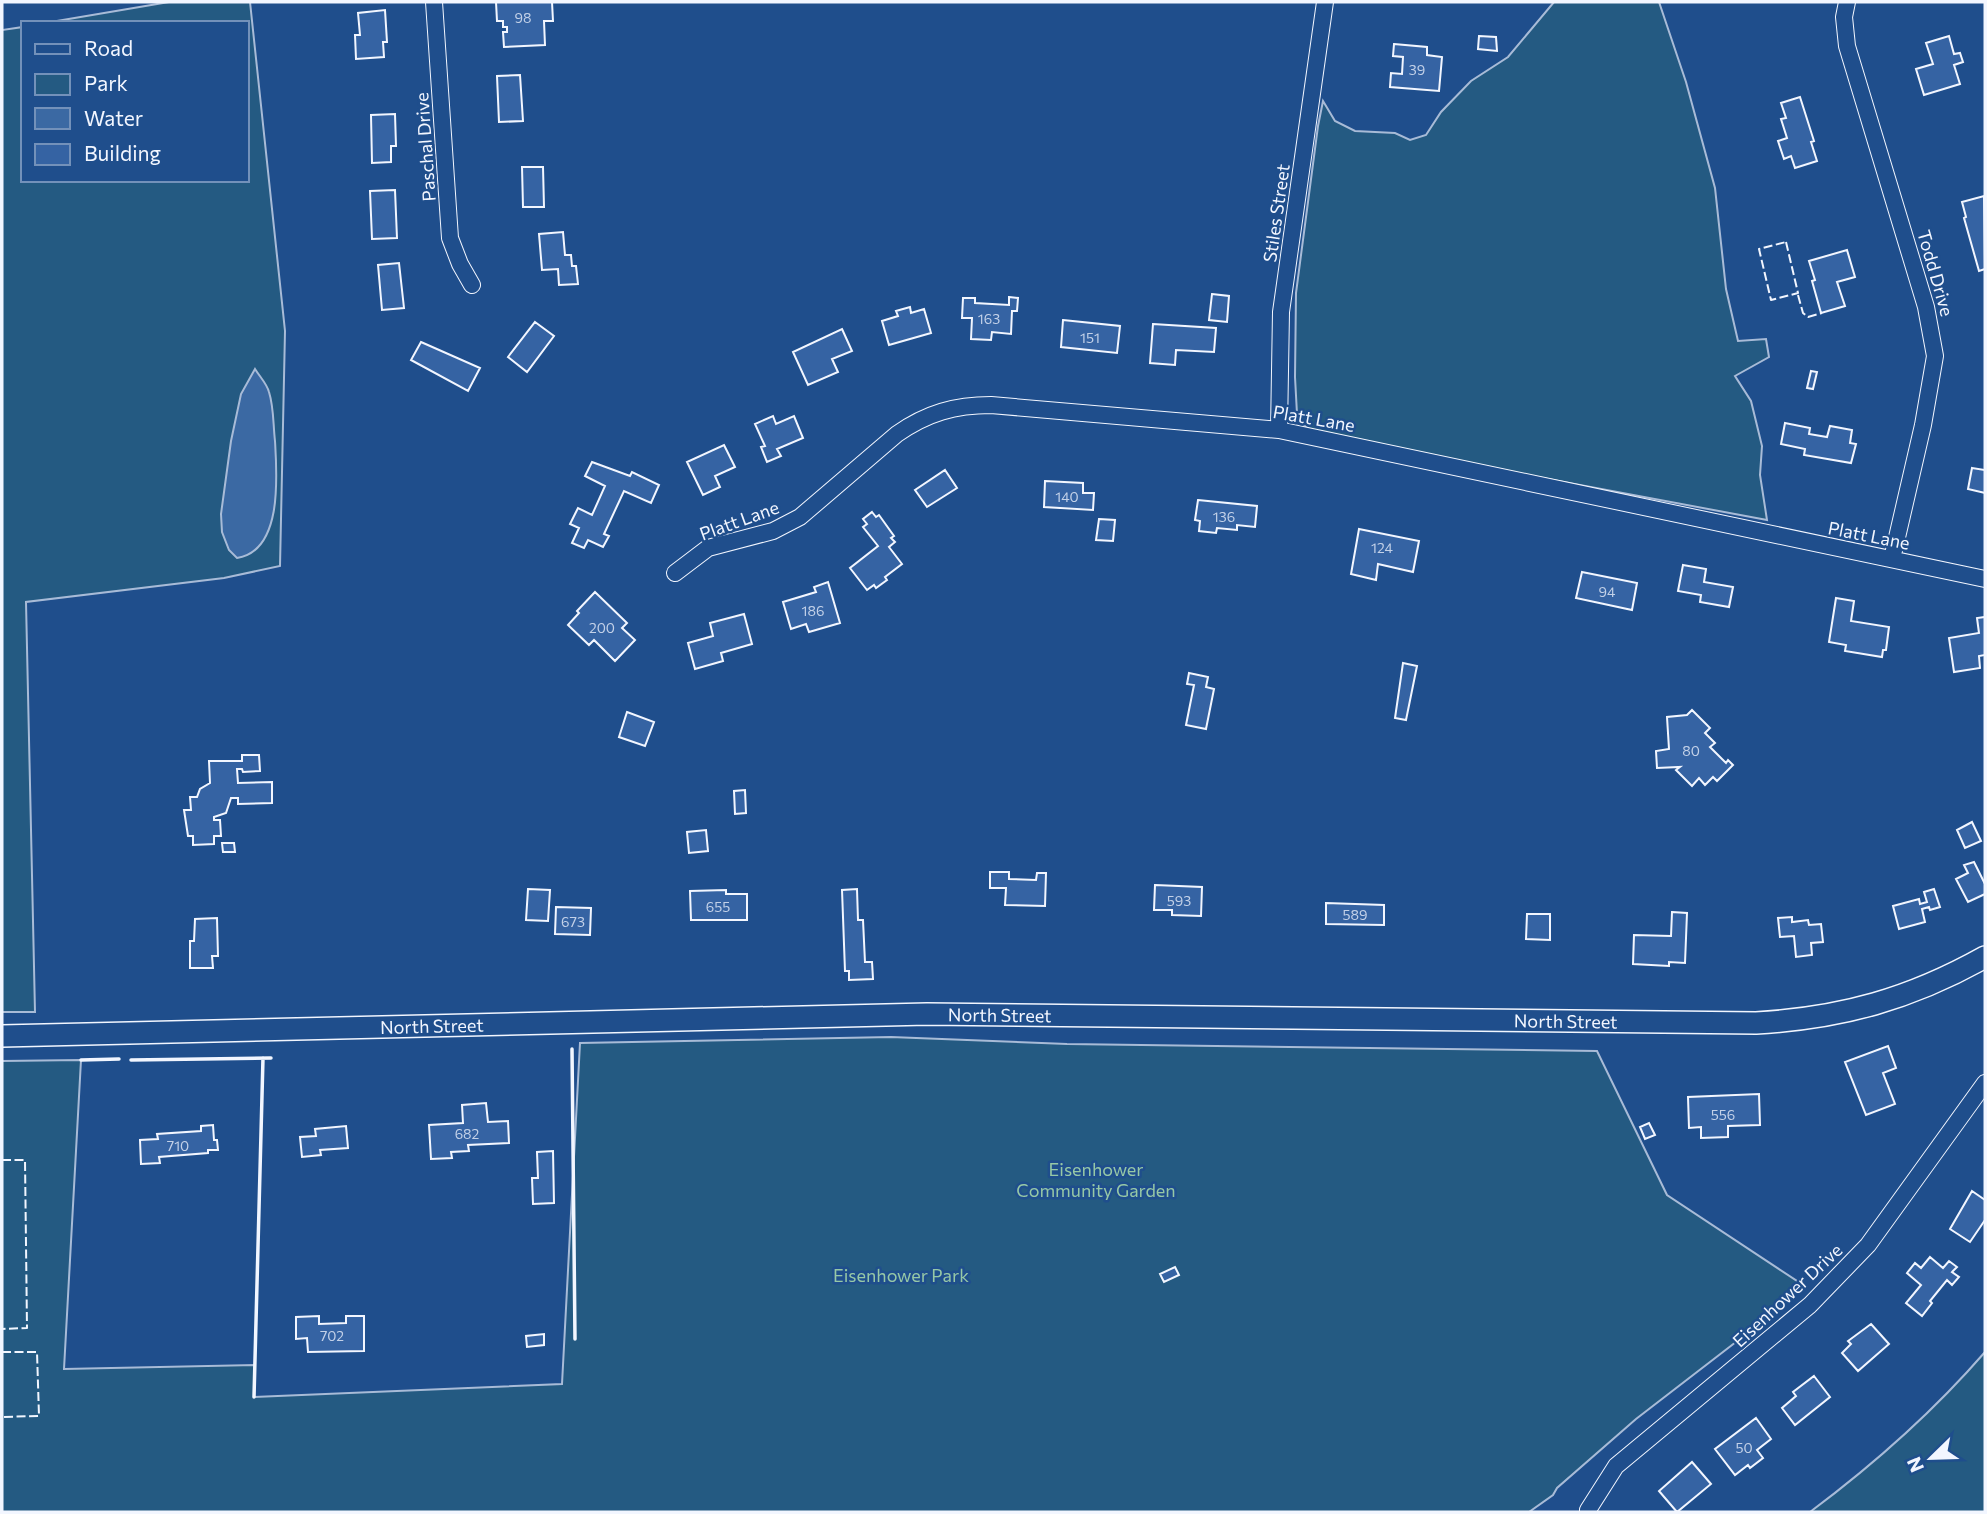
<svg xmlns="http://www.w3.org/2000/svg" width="1987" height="1514" font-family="Commissioner,sans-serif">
	<rect width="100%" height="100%" fill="#1f4e8c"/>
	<!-- green -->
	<path fill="#245a82" stroke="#a8bbd7" stroke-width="2" d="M169,2H250L285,331L280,566L224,578L26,602L35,1012H2V30L23,27V180H247V23H45Z
		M1554,2H1659L1686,82L1715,188L1726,289L1738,341L1766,339L1769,357L1735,376L1751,401L1762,446L1760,475L1767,520L1318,436L1303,424L1297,414L1295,377L1296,293L1318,126L1323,101L1335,121L1355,131L1395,133L1410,140L1426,135L1441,112L1471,81L1508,57Z
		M891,1037L1067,1044L1597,1051L1667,1195L1800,1283L1745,1335L1636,1419L1557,1488L1553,1495L1529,1512H2V1061L81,1060L64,1369L255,1365L254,1397L562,1384L580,1043Z
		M1985,1352V1512H1810C1873,1465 1933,1412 1985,1352Z"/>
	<!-- water -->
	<path fill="#3b69a3" stroke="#a8bbd7" stroke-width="2" d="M255,369C260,377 267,384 269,392C274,408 273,424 275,441C277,475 283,551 237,558L229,550L222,532L221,514L231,441L241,394Z"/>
	<!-- building -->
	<path fill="#3563a3" stroke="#f2f6ff" stroke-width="2" d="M496,2H552L553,21H544L545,45L504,47L503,32H507V27H503V21H497Z
		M385,10L387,42H383L384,57L356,59L355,35H360L358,13Z
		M1479,36L1496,37L1497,51L1478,49Z
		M1949,36L1954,54L1960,53L1963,62L1954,65L1960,84L1924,95L1916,69L1933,64L1926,43Z
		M1394,44L1427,47V55L1442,57L1439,91L1390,87L1391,73L1402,74L1403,57L1393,56Z
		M520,75L523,121L499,122L497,76Z
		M1800,97L1814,141L1811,142L1817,161L1795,168L1791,156L1784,159L1778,141L1787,138L1781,119L1786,118L1781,103Z
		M395,114L396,146H391V162L372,163L371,115Z
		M522,167H543L544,207H523Z
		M395,190L397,238L372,239L370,191Z
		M1984,196L1985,269L1979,271L1964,218L1966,217L1962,202Z
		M563,232L565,255H571L572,266H576L578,284L559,285L558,269L542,270L539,234Z
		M1847,250L1855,277L1837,282L1845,306L1821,313L1812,281L1815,280L1809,261Z
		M399,263L404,308L382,310L378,265Z
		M1212,294L1229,296L1227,322L1209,320Z
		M1009,297L1018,298L1017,311H1012L1011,334L992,332L991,340L971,339L972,318H962L963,298H975V303L1009,305Z
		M910,307L911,313L924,309L931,333L889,345L882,321L898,316L896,311Z
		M1063,320L1120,326L1117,353L1061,347Z
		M535,322L554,336L527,372L508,357Z
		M1153,324L1216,328L1214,352L1176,350L1175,365L1150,363Z
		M842,329L852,351L832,359L838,372L808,385L793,352Z
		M421,342L480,368L468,391L411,360Z
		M1811,371L1817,372L1813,389L1807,388Z
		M773,416L776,424L794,416L803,438L777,449L781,456L767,462L761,447L765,446L755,424Z
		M1785,423L1810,428L1809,434L1827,437L1830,426L1852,430L1850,443L1856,444L1851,463L1804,455L1805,449L1781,444Z
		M724,445L735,467L715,476L720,487L703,495L687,462Z
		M592,462L630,476L632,472L659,485L651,503L624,491L604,534L609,536L603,547L588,540L584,548L572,543L579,528L570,524L578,508L592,515L605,486L585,476Z
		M1972,468L1985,470V493L1968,489Z
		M945,470L957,488L927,507L915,490Z
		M1045,481L1083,483V493H1094L1093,510L1044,507Z
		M1198,500L1257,506L1255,527L1237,525V530L1217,528L1216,533L1199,531L1200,521L1195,520Z
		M872,512L876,517L879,515L894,536L891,538L895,542L889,547L902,564L885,577L887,580L876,588L874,585L867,590L850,568L878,546L863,527L867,524L863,519Z
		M1099,519L1115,520L1113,541L1096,540Z
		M1359,529L1419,541L1413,572L1378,564L1376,580L1351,574Z
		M1683,565L1706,569L1704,582L1733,587L1729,607L1700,602L1701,595L1678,591Z
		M1582,572L1637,583L1632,610L1576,598Z
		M828,582L840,623L809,632L806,624L791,629L783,602L816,592L814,587Z
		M595,592L627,623L622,628L635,640L615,661L594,640L589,645L568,625L579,613L577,611Z
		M1836,598L1854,601L1851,621L1889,627L1886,650H1883L1882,657L1845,651L1846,645L1829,642Z
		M744,614L752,644L721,653L723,661L695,669L688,643L713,636L710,623Z
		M1985,617V655L1979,656L1980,668L1954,672L1949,638L1979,633L1977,618Z
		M1403,663L1417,666L1406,720L1395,718Z
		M1189,673L1208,677L1206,687L1214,689L1206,729L1186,725L1194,685L1187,684Z
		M1692,710L1710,728L1705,733L1715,743L1710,747L1726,763L1728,760L1733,765L1717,781L1713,777L1705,785L1699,778L1692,786L1676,770L1680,767L1657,768L1656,751L1669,749L1667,717L1687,715Z
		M627,712L654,722L645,746L619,737Z
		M242,755H259L260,771L243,772L242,769H237L238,783L272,782V803L238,804V798H231L226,813L214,817V820H220L221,836H214V844L193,845V836H188L184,810H191L190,797H197L200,789L210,783L209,761H242Z
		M745,790L746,813L735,814L734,791Z
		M1972,822L1981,841L1965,848L1957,830Z
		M706,830L708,851L689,853L687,832Z
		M222,843H234L235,852H223Z
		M1974,862L1985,884V894L1968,902L1956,879L1968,873L1964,865Z
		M990,872H1009V879L1036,880L1037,873H1046L1045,906L1005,905L1006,888H990Z
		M1155,885L1202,887L1201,916L1172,915V910H1154Z
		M528,889L550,890L548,921L526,920Z
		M857,889L858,920H863L865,962H872L873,979L849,980V971H845L842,890Z
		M1934,889L1940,907L1930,910L1929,907L1922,909L1925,922L1899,929L1893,906L1919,899L1920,904L1927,902L1924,892Z
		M726,890V894H747V920H691L690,891Z
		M1326,903L1384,905V925L1326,924Z
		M556,907L591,908L590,935L555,934Z
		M1672,912L1687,913L1685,963L1669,962V966L1633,964L1634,935L1671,936Z
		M1527,914H1550V940L1526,939Z
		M1792,917V922L1808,920L1809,925L1821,924L1823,942L1811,943L1812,955L1796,957L1794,936L1780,937L1778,918Z
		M217,918L218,956H212L213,968H190V941H194L195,919Z
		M1888,1046L1896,1068L1883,1073L1895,1104L1866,1115L1845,1062Z
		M1759,1094L1760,1125L1728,1126V1137L1701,1138V1127L1689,1128L1688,1097Z
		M486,1103L488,1122L508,1121L509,1143L468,1145L469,1151L451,1152L452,1158L431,1159L429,1125L463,1123L462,1105Z
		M1649,1123L1655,1135L1645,1139L1640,1127Z
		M213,1125L214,1140H217L218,1150H208V1153L159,1157L160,1163L141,1164L140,1140L158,1139L157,1134L201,1131V1126Z
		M346,1126L348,1148L320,1150L321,1155L302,1157L300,1137L316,1136L315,1129Z
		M553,1151L554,1203L533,1204L532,1178H538L537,1152Z
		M1972,1191L1985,1200V1220L1970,1242L1950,1229Z
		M1930,1257L1943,1268L1949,1261L1957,1267L1952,1272L1959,1277L1952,1285L1947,1280L1930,1301L1932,1303L1922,1316L1906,1303L1921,1285L1907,1273L1915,1263L1921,1268Z
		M1175,1267L1179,1275L1164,1282L1160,1274Z
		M319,1316V1324L346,1323V1316H364V1351L308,1352L307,1338L296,1339V1317Z
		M1871,1324L1889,1344L1858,1371L1842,1353L1851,1344L1848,1341Z
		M544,1334V1345L527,1347L526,1336Z
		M1814,1376L1830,1397L1795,1425L1782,1408L1796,1396L1793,1392Z
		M1756,1418L1771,1439L1757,1450L1763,1458L1750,1468L1748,1465L1735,1475L1715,1449Z
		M1692,1462L1711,1484L1677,1512L1659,1491Z"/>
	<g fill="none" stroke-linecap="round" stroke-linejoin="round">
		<defs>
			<path id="minor" d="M434,2L450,238L460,264L472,285
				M1847,2L1844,17L1847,46L1926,307L1935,356L1923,425L1892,559
				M1279,430L1281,312L1325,2
				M675,573L708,548L773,531L800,517L897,434C927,413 955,405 991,405L1279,430L1985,579
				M1588,1510L1616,1466L1810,1305L1868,1245L1985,1083"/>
			<g id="secondary">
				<path id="s1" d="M2,1036L927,1014L1756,1023C1842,1018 1910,999 1985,957"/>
			</g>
		</defs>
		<!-- minor casing -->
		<use href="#minor" stroke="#f2f6ff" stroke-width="18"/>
		<!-- secondary casing -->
		<use href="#secondary" stroke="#f2f6ff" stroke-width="24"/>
		<!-- minor -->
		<use href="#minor" stroke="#1f4e8c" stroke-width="16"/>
		<!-- secondary -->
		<use href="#secondary" stroke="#1f4e8c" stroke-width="21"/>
		<!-- fence -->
		<path stroke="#f2f6ff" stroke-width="2" stroke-dasharray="9 3.5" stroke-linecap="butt" d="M1786,242L1798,293L1771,300L1759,249Z
			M1798,295L1803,313L1808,317L1822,313
			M2,1160H25L27,1328L2,1329
			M2,1352H37L39,1416L2,1417"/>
		<!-- wall -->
		<path stroke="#f2f6ff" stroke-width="3.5" d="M572,1049L575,1339
			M81,1060L119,1059
			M131,1060L271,1058
			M254,1397L263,1058"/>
	</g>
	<g text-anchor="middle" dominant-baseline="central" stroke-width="5" stroke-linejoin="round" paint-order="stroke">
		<!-- number labels -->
		<g font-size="14" fill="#c3d1e8">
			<text x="523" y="17">98</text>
			<text x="1417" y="69">39</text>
			<text x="989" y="318">163</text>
			<text x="1090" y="337">151</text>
			<text x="1067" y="496">140</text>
			<text x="1224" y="516">136</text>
			<text x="1382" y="547">124</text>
			<text x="1607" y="591">94</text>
			<text x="813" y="610">186</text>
			<text x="602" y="627">200</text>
			<text x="1691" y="750">80</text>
			<text x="1179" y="900">593</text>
			<text x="718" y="906">655</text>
			<text x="1355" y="914">589</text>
			<text x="573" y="921">673</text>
			<text x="1723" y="1114">556</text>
			<text x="467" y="1133">682</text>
			<text x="178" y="1145">710</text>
			<text x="332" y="1335">702</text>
			<text x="1744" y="1447">50</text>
		</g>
		<!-- street labels -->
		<g font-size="18" fill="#f2f6ff" stroke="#1f4e8c">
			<text transform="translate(425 147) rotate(-94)">Paschal Drive</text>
			<text transform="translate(1276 213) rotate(-82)">Stiles Street</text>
			<text transform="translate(1936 273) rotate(74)">Todd Drive</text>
			<text transform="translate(1314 418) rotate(10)">Platt Lane</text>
			<text transform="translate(739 520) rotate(-20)">Platt Lane</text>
			<text transform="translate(1869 535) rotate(11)">Platt Lane</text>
			<text stroke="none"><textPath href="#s1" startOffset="998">North Street</textPath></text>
			<text stroke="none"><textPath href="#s1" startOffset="1564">North Street</textPath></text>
			<text stroke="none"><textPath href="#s1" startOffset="430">North Street</textPath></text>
			<text transform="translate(1787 1295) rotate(-43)">Eisenhower Drive</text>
		</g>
		<!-- park labels -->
		<g font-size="18" fill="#97c8a6" stroke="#1f4e8c">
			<text x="1096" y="1169">Eisenhower<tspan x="1096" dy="21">Community Garden</tspan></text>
			<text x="901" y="1275">Eisenhower Park</text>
		</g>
	</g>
	<!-- border -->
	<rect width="1987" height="1514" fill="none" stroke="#f2f6ff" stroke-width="7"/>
	<!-- legend -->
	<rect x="21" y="21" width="228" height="161" fill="#1f4e8c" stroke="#7391ba" stroke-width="2"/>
	<rect x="35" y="44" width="35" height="10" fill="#1f4e8c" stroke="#7391ba" stroke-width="2"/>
	<text x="84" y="56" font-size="21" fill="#f2f6ff">Road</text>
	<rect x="35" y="74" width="35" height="21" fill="#245a82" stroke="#7391ba" stroke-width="2"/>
	<text x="84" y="91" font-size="21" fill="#f2f6ff">Park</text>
	<rect x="35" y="108" width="35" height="21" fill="#3b69a3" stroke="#7391ba" stroke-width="2"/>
	<text x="84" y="126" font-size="21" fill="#f2f6ff">Water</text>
	<rect x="35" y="144" width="35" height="21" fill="#3563a3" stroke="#7391ba" stroke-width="2"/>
	<text x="84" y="161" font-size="21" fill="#f2f6ff">Building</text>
	<!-- north arrow -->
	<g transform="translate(1931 1458) rotate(247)" stroke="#1f4e8c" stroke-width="5" paint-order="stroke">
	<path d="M0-5L12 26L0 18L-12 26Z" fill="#f2f6ff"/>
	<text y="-10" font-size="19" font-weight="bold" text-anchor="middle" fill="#f2f6ff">N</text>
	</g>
</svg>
